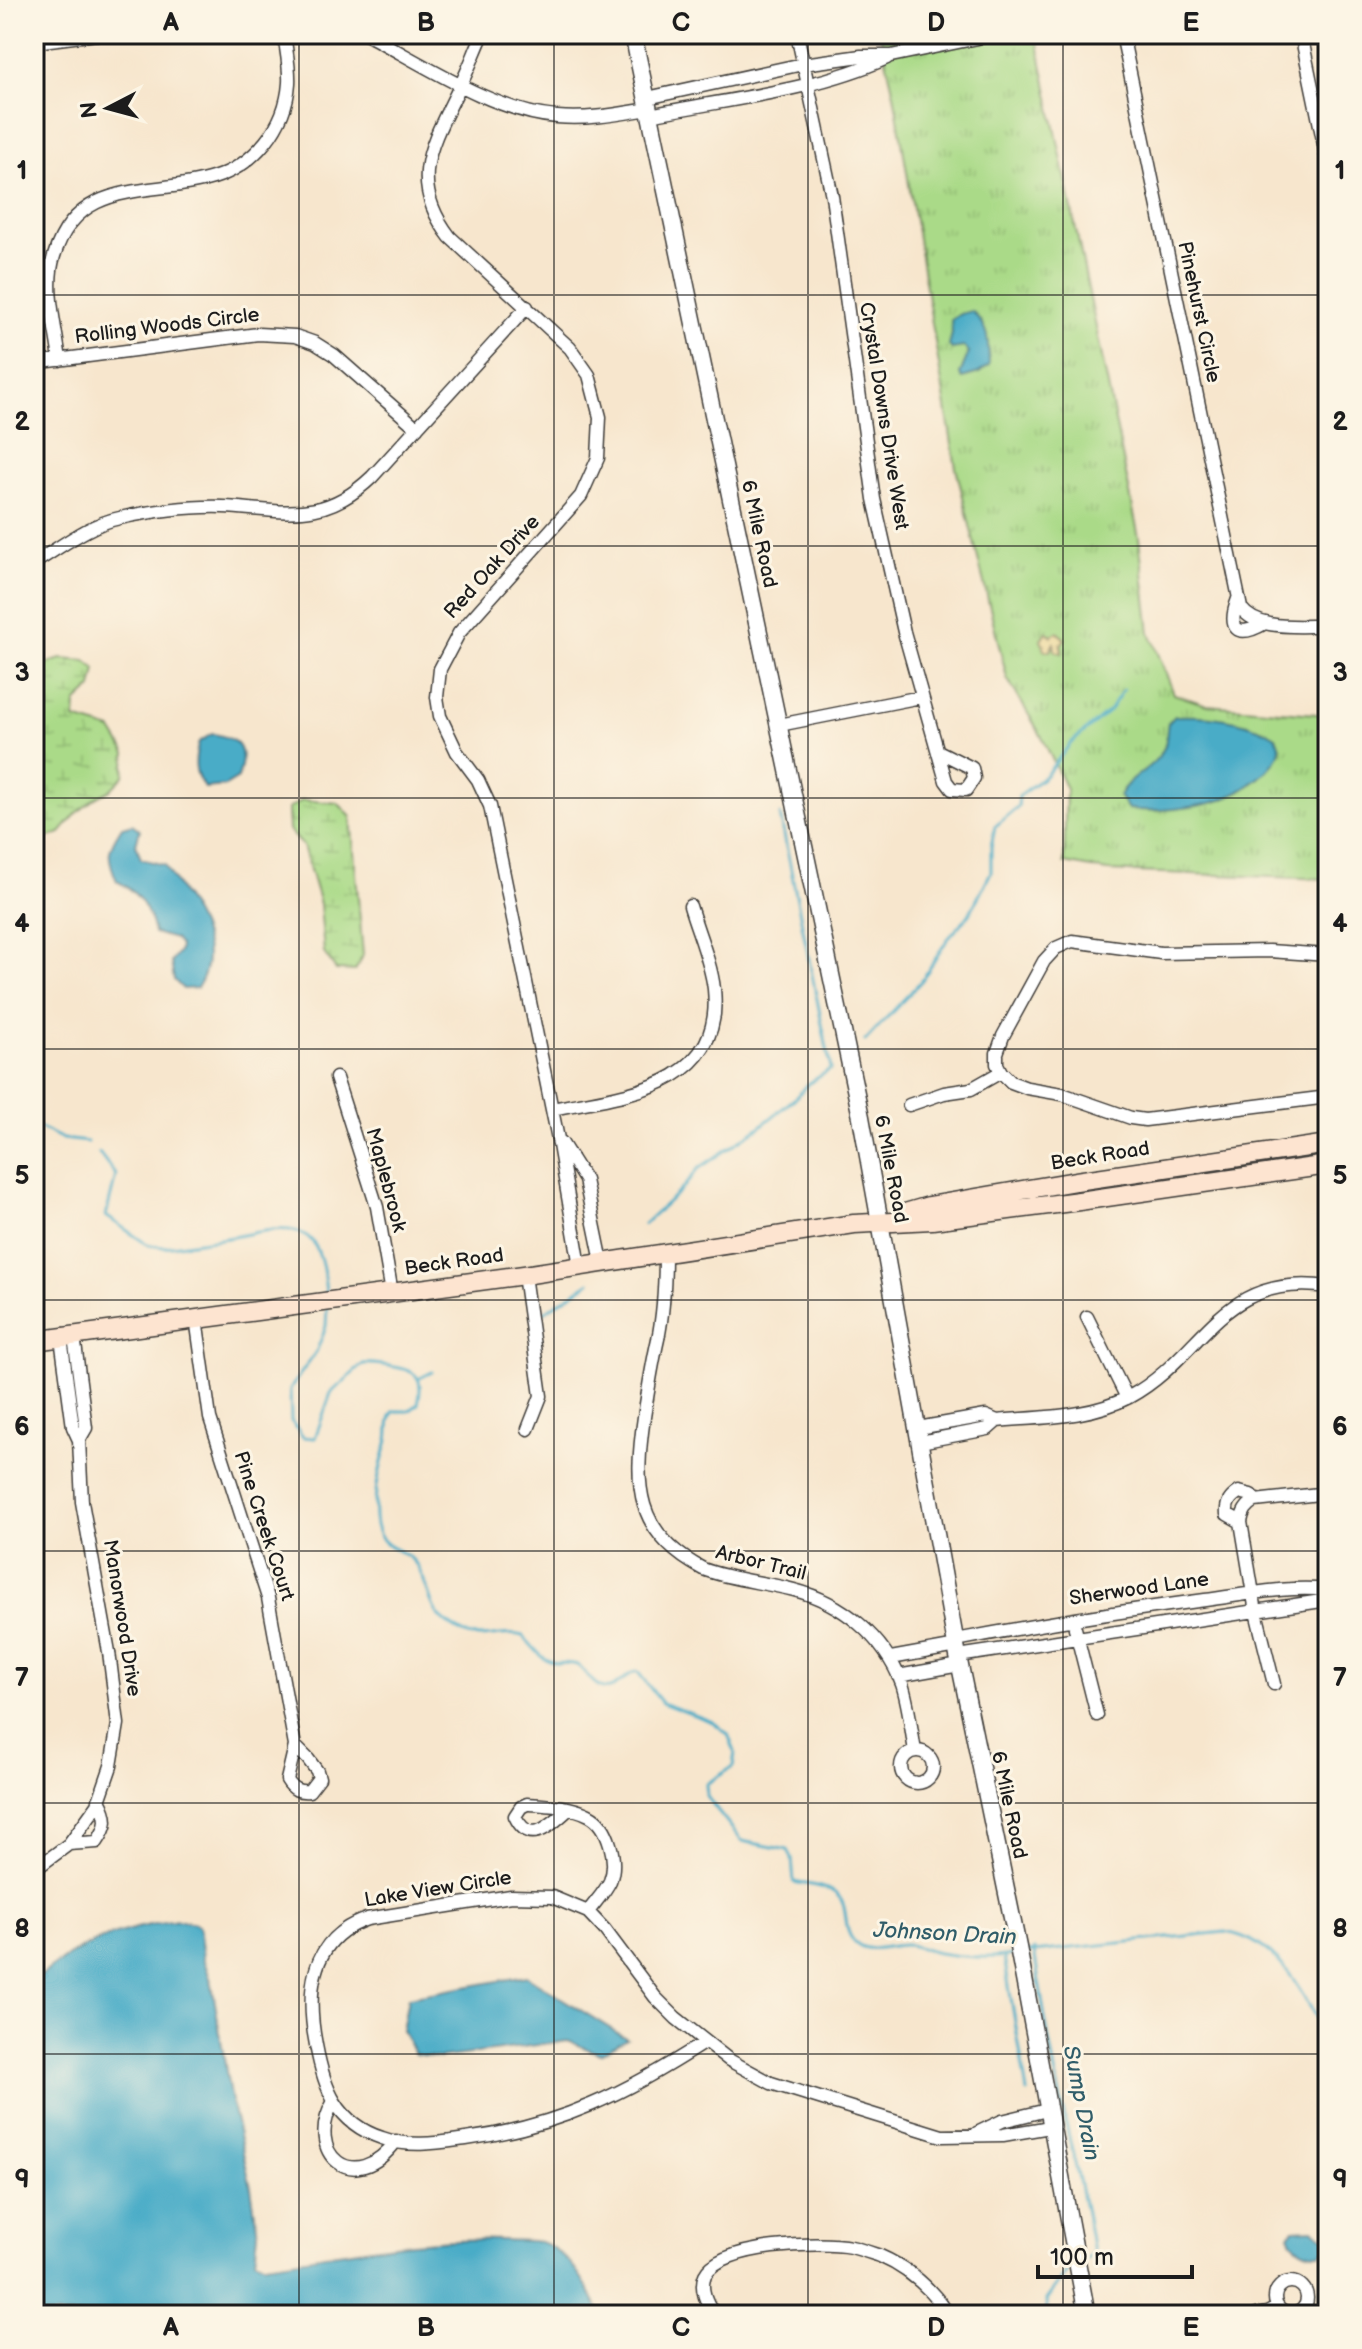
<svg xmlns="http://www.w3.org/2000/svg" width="1362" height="2349" font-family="'Balsamiq Sans',sans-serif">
	<defs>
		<pattern id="grass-tufts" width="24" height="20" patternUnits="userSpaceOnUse" patternTransform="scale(2)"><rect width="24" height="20" fill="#aada88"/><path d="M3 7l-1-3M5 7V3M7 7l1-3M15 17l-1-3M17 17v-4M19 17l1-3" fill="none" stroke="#92ba75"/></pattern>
		<pattern id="wetland-marsh" width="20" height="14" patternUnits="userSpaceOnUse" patternTransform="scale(2)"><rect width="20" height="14" fill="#aada88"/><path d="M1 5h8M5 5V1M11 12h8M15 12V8" fill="none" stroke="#92ba75"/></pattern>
		<pattern id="sand-dots" width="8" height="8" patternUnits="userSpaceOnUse" patternTransform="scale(2)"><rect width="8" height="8" fill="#eeda9e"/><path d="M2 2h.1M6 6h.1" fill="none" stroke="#ccba88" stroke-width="1.8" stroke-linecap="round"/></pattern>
	</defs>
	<rect width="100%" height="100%" fill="#fcf5e5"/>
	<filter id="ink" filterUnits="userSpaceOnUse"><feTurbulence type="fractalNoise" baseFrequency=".0125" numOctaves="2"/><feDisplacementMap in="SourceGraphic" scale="16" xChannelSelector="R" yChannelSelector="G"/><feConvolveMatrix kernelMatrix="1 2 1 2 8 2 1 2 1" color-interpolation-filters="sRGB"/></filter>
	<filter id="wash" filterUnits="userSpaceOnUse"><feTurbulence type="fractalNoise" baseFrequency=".006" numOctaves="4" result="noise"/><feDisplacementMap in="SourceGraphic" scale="32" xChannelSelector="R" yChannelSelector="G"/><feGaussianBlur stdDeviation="1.8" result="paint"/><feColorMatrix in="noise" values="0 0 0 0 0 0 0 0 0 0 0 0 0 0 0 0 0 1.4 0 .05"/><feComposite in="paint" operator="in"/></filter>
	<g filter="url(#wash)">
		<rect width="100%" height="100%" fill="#f7e6cd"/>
		<!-- grass -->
		<path fill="url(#grass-tufts)" stroke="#637b52" stroke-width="2" d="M880,34H1036L1139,538L1150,633L1174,694L1207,705L1328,715V879L1107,871L1064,863L1066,789L1042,737L1007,678L956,468L894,94Z"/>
		<!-- wetland -->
		<path fill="url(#wetland-marsh)" stroke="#637b52" stroke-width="2" d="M61,659L86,661L96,669L92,688L76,703L75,719L112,730L126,753L124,776L109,791L95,798L77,813L60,833L34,843V668Z
			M303,800L338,803L351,817L363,955L355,971L336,970L324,953L320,904L303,846L289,830L288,809Z"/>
		<!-- sand -->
		<path fill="url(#sand-dots)" stroke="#857b5d" stroke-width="2" d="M1046,632L1052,635L1057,632L1065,639L1061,645L1062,653L1055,651L1054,643L1050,651L1044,650L1041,639Z"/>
		<!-- water -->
		<path fill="#48acc7" stroke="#326472" stroke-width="2" d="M972,311C990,330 988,340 989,365L979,373L962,378L960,374L969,352L964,347L952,349L949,346L952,333L951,320L960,314Z
			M1175,716C1208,715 1247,719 1276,737C1277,738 1280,747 1280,748C1279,769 1239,794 1221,800C1197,808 1153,813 1128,809L1119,796C1128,776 1154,769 1164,748C1167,742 1166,731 1168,723Z
			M212,734C241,738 247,750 238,778L225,786L205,788C193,775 194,759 199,742Z
			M132,824L140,830L136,844L141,859L165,865C186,904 226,945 197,988L183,989L174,980L171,962L179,952L180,946L175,939L154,933C149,910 139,892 117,881C106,855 107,850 122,827Z
			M178,1920L195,1923L199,1927L203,1958L212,1984L230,2096L251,2187L258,2234L255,2259L265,2264C344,2253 423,2236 503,2240C514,2241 528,2240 540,2242C568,2250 590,2291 602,2315H34V1981C81,1942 118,1929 178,1920Z
			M526,1976L627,2039L600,2054L568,2041L439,2058L415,2054L402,2031L408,1997Z
			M1313,2229L1326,2238L1325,2249L1320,2253C1307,2254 1293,2247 1289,2235L1294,2230Z"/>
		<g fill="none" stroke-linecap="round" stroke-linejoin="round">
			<!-- stream -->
			<path stroke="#48acc7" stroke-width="3" d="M865,1041L922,980L947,940L969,915L991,872V847L995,826L1018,807L1019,796L1046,775L1071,743L1109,711L1123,690
				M34,1125L63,1139L87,1142
				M99,1153L116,1175L106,1216L148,1245L164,1247C185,1244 206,1241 227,1238C249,1235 294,1219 312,1241C323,1256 325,1279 326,1296
				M644,1224L683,1188L698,1169L760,1127L794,1099L808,1084L831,1069L780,815
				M327,1308L326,1326L317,1350L290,1389L291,1421L303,1437L315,1438L331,1393L363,1364C372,1363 380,1365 389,1366C415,1370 425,1375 418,1404L409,1411H394C387,1420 390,1430 388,1440C381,1464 367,1513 380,1536C389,1551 409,1551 417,1566C436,1599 423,1612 463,1633C482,1643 504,1630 523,1636C533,1646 541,1660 556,1663C563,1664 569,1662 577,1665C584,1670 589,1679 596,1684C613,1698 622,1675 637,1671L662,1703L713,1722L728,1734L735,1752L733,1767L706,1784L707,1797L742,1841L788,1850L792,1858L794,1882C807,1885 823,1885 835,1893C852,1906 840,1930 856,1943C869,1954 888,1945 904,1945C917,1945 927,1951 939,1953C961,1957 991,1959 1013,1955
				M538,1316L590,1282
				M418,1379L432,1372
				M1034,1950C1040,1988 1046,2027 1054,2066C1065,2129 1084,2190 1093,2253L1086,2260
				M1024,1953L1225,1932C1281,1941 1306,1997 1328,2043
				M1004,1957L1027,2092
				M1047,2315L1046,2300L1067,2272"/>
		</g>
	</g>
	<g filter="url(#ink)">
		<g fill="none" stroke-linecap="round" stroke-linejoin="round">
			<defs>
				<path id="minor" d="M366,34C421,63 496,113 557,117C588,120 618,114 649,109
					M483,34C475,51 469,69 460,86C433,142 406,180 450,237L570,348L589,375L600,417L598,458L581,496L459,633L440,669L437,697L440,716L457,752L478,780L490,806L558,1139L580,1266
					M797,34L832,196L874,499L904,632L946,781L952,789L966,790L974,778L972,768L938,751
					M1122,34L1241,608C1258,632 1302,625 1328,626
					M1301,34L1328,164
					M34,42L97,34
					M647,98L803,64L861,56H891L997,34
					M650,115C728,99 814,91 887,58
					M60,360C56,328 44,288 54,256C78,176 153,197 213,178C255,165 286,126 289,83C290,67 286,50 284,34
					M34,363L258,334L295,336L315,343L334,355L417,428
					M34,563C61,547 89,524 120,518C153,511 190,506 223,507C284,510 322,525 372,477L527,307
					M1238,599C1227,628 1236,640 1265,623
					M779,725L921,697
					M1328,955L1269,951L1161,953L1072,941L1056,948L1044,961L1003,1036L997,1053V1064L1001,1072L1011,1082L1027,1088L1062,1094L1131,1118L1145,1120L1328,1097
					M336,1078L377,1207L392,1293
					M909,1105L944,1093L971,1089L1001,1072
					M552,1109C622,1095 724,1089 714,989C711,962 698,933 690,906
					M561,1142L585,1180L602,1262
					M665,1253C665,1282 664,1310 658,1339C652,1365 648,1391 644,1417C634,1486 635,1533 703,1569C732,1580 763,1582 794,1590C842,1602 884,1637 902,1684C909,1705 911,1729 915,1751
					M524,1275L541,1396L528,1429
					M1087,1317L1127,1398
					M196,1318L210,1418L268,1598L295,1746L308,1759L317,1771L319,1778L309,1791C299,1792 293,1790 287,1780L295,1746
					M61,1338L73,1427L79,1440L86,1428L74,1336
					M918,1428L986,1416L997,1421C1041,1417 1089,1418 1129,1397C1206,1355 1218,1272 1328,1287
					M920,1442L988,1429L997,1421
					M1241,1522L1227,1514C1226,1503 1230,1498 1239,1492L1251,1495L1255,1501
					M1075,1628L1097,1715
					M956,1640C1039,1624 1122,1611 1205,1600C1245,1595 1288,1585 1328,1590
					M958,1656L1328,1600
					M891,1658L957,1646
					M898,1676L960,1665
					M1274,1684L1256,1612L1241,1522C1243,1512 1246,1506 1255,1501L1328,1493
					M901 1767a16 16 0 1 1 32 0a16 16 0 1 1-32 0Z
					M569,1809C551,1824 530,1848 515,1816L521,1807L527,1804C546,1805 572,1806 589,1815C609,1825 618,1861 610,1881C605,1892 595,1902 588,1912
					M69,1844L97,1842C108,1826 109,1818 99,1800
					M34,1870L69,1844L98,1804L111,1766L118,1724L109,1652L82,1502L79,1440
					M705,2042C626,2093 560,2126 466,2139C438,2143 409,2148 382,2138C336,2123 324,2088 316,2045C306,1994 309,1938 367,1919L511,1896L552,1897L588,1912L605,1930L655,1997L676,2018L729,2060L771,2083L942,2136L1003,2135L1050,2127
					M334,2101C303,2153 354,2198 396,2141
					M977,2133L1002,2121L1047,2110
					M1275 2298a16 16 0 1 1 32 0a16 16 0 1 1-32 0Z
					M714,2315C707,2303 699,2289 705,2275C720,2244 821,2241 851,2247C860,2249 871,2253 880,2256C910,2269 931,2288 949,2315
					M1256,2315L1267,2313L1278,2307"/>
				<path id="tertiary" d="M633,34L861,1117L958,1656L1018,1947L1087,2315"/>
				<path id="secondary" d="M905,1213L929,1206L1076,1181L1328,1144
					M34,1341L524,1275L854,1224L932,1220L1079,1201L1328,1165"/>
			</defs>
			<!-- minor casing -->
			<use href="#minor" stroke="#3d3a37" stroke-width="15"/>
			<!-- tertiary casing -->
			<use href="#tertiary" stroke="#3d3a37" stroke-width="19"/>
			<!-- secondary casing -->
			<use href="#secondary" stroke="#3d3a37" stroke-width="21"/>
			<!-- minor -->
			<use href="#minor" stroke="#fff" stroke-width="12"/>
			<!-- tertiary -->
			<use href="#tertiary" stroke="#fff" stroke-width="16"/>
			<!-- secondary -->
			<use href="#secondary" stroke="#fde4d0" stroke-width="18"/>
		</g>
	</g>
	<!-- grid -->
	<path fill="none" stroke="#1c1c1c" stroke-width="2" stroke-opacity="0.55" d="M299,34V2315M554,34V2315M808,34V2315M1063,34V2315M34,295H1328M34,546H1328M34,798H1328M34,1049H1328M34,1300H1328M34,1551H1328M34,1803H1328M34,2054H1328"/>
	<g text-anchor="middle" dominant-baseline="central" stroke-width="6" stroke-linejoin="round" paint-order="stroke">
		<!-- street labels -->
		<g font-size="20" fill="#1c1c1c" stroke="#fcf5e5">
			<text transform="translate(1199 312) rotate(78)">Pinehurst Circle</text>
			<text transform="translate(167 326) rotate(-7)">Rolling Woods Circle</text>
			<text transform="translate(884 416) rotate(81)">Crystal Downs Drive West</text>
			<text transform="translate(759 534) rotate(78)">6 Mile Road</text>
			<text transform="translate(492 567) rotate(-48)">Red Oak Drive</text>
			<text transform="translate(1100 1156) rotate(-9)">Beck Road</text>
			<text transform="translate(891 1169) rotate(79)">6 Mile Road</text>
			<text transform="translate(386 1180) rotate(75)">Maplebrook</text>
			<text transform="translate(454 1262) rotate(-8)">Beck Road</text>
			<text transform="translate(264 1526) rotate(72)">Pine Creek Court</text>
			<text transform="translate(761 1563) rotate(14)">Arbor Trail</text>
			<text transform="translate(1139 1589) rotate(-8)">Sherwood Lane</text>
			<text transform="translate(122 1618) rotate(81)">Manorwood Drive</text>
			<text transform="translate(1009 1805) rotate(78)">6 Mile Road</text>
			<text transform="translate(438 1889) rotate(-9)">Lake View Circle</text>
		</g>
		<!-- water labels -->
		<g font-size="22" font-style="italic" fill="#305d69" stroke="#fcf5e5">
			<text transform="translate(945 1934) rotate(3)">Johnson Drain</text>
			<text transform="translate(1081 2103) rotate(79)">Sump Drain</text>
		</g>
	</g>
	<!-- margin -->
	<rect width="1362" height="2349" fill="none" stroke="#fcf5e5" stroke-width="88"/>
	<!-- north arrow -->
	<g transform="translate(108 108) rotate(264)" stroke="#fcf5e5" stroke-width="6" paint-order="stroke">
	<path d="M0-6L14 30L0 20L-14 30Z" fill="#1c1c1c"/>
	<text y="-12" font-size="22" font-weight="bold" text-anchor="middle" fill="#1c1c1c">N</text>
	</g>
	<!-- scale -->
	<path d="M1038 2265v12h154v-12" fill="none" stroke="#1c1c1c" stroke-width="4"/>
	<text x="1050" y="2265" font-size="24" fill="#1c1c1c" stroke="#fcf5e5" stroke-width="6" paint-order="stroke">100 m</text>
	<rect x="44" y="44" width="1274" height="2261" fill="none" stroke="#1c1c1c" stroke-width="3"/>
	<g font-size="26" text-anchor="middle" font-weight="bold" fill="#1c1c1c">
		<text x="171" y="31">A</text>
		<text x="426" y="31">B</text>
		<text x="681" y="31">C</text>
		<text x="936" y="31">D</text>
		<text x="1191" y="31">E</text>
		<text x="22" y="179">1</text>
		<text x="1340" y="179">1</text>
		<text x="22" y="430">2</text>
		<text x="1340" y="430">2</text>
		<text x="22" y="681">3</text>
		<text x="1340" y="681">3</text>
		<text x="22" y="932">4</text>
		<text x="1340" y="932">4</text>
		<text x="22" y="1184">5</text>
		<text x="1340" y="1184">5</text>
		<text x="22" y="1435">6</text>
		<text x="1340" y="1435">6</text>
		<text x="22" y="1686">7</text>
		<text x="1340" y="1686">7</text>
		<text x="22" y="1937">8</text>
		<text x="1340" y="1937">8</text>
		<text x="22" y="2188">9</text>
		<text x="1340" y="2188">9</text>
		<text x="171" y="2336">A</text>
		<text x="426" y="2336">B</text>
		<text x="681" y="2336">C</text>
		<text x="936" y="2336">D</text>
		<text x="1191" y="2336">E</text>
	</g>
</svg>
